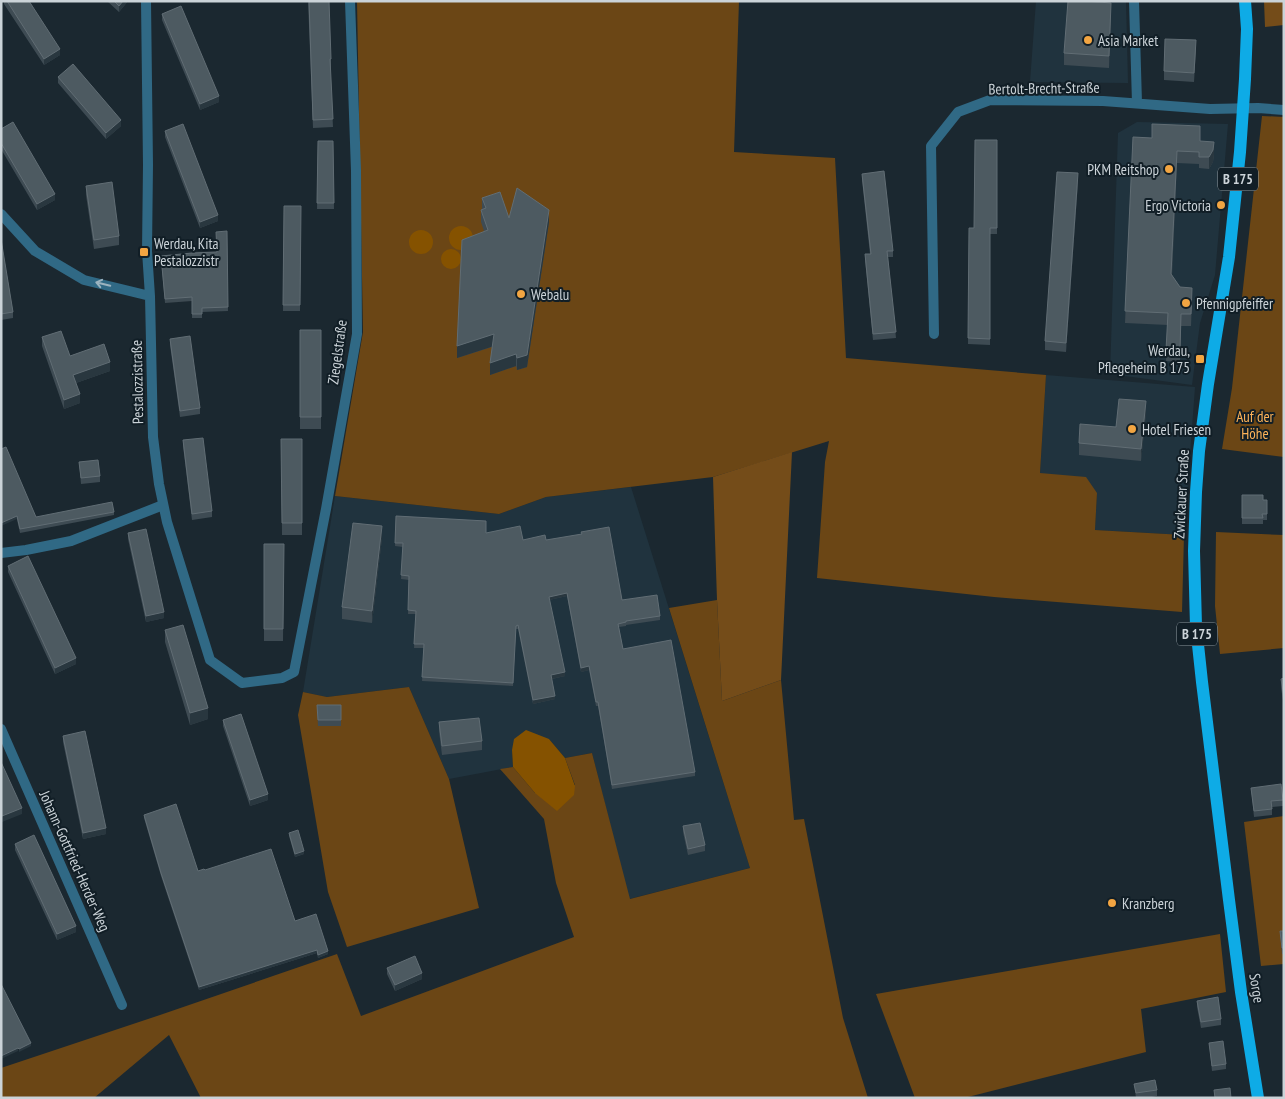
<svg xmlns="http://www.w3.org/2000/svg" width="1285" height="1099" font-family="'PT Sans Narrow',sans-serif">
	<rect width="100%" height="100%" fill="#1b2830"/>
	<!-- built -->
	<path fill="#20333e" d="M1036,1H1126L1128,83L1030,82Z
		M1137,122L1228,124L1215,275L1200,323L1192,385L1110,374L1118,133Z
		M1046,375L1195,387L1184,535L1095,530L1097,493L1040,473Z
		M631,487L750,868L629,899L592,753L565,758L549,739L512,750L513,767L449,779L409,687L327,697L303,692L335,496L499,514L546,497Z"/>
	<!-- green -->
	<path fill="#6b4615" d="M357,1H739L734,152L835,158L846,358L1046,375L1040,473L1086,477L1097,493L1095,530L1184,535L1182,612L994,597L817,578L825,462L829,441L713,477L546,497L499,514L335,496L363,332Z
		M1262,116L1284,117V457L1222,449L1232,388Z
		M1216,532L1284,535V648L1220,654L1215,606Z
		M717,600L722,701L781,680L794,820L804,819L843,1018L868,1098H201L169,1035L94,1098H1V1068L160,1015L337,954L361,1016L574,937L556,883L544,819L500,769L513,767L535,793L575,785L565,758L592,753L630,899L750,868L669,608Z
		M409,687L449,779L479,908L347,947L328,892L298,715L303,692L327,697Z
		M1284,816V964L1261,966L1244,822Z
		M1220,934L1226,992L1141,1009L1146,1052L964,1098H915L876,994Z"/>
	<!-- forest -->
	<path fill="#744c19" d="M1264,1H1284V25L1265,27Z
		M792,452L781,680L722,701L717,600L713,477Z"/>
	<!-- water -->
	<path fill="#855200" d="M449 238a12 12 0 1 1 24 0a12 12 0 1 1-24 0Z
		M409 242a12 12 0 1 1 24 0a12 12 0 1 1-24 0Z
		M441 259a10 10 0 1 1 20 0a10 10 0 1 1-20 0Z
		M526,730L549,739L565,758L575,786L574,795L557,811L535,793L513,767L512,750L514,739Z"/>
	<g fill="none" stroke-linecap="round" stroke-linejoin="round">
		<!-- street -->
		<path stroke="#306985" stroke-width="10" d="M146,1L148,165L147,251L150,296L153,437L159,484L167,522L210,660L242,683L282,678L294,672L326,509L357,334L356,171L350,1
			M1134,1L1137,103
			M1,214L35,251L84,280L150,296
			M934,334L931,146L958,112L990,100L1103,101L1210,109L1258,108L1284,110
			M1,553L26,550L71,541L163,505
			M1,729L122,1005"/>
		<!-- primary -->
		<path stroke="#0eabe6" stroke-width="12" d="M1245,1L1247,29L1245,79L1240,152L1229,257L1208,384L1199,451L1196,492L1194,551L1196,626L1202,682L1229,900L1241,992L1258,1098"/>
	</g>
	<!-- wall -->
	<path fill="#3e4b53" d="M4,1H29L60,55L44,65L4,4Z
		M107,1H128L119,12Z
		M308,1L331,59V68H330L333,127L313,128Z
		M162,14L219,102L200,110L162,20Z
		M1111,15L1109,68L1064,65V53Z
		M1196,49L1194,82L1164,80V71Z
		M58,77L121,126L106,139L58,83Z
		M1,129L55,200L37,210L1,149Z
		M165,131L218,221L200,228L165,137Z
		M1133,137L1200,141L1214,154L1213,162L1209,169L1199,168V164L1177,163L1172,275L1180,287L1192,300L1191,326H1181L1180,362L1166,361L1168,325L1125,323Z
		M997,140V234H990V345L968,344L969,228H974Z
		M318,141H333L334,209H317Z
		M862,174L893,251V257H888L896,338L873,340L865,260V254H870L862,180Z
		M1078,182L1066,352L1045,350V341Z
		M86,186L119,236V245L94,249L86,195Z
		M482,198L509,218L549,222L527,367L517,370L516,366L490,375L492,347L457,358L484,231L481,222V210H482Z
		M284,206H301L300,311H283Z
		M227,231L228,311L202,312V318H192V301L165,303L161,260L217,252Z
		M1,239L13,312V318L1,320Z
		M300,330H321V429H300Z
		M42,337L70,356L110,371L76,383L80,403L64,409L42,346Z
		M170,339L200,408V414L180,417L170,345Z
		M1146,413L1141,461L1079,455V443Z
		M281,439H302V535H282Z
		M183,440L212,511V517L192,520L183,446Z
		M1,449L36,517L114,512V515L20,533Z
		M79,462L100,476V482L81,484Z
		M1242,495L1263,500H1267V520H1263V524H1242Z
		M396,516L523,540H546L622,600L660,616V620L626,625V626L619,627L623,649L695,772V776L612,789L598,706H596L589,670L581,672L567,596L549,600L565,676L552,679L555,699L533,704L518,629H516L513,686L422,681L424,648H414L416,614H408L409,580L401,579L403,547L395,546Z
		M128,533L164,618L146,622L128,539Z
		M382,538L372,623L342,619V607Z
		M264,544H284L283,641H264Z
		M8,566L76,664L55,674L8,572Z
		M165,630L208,719L190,725L165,642Z
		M1284,675V706L1281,688V679L1284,678Z
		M317,705H341V726H318Z
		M223,720L268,800L250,806L223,726Z
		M439,722L482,741V750L442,755L439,731Z
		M63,736L106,834L83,839L63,742Z
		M1251,788L1283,800V806L1272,807V815L1254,817Z
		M144,815L198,871L205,870L295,921L328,954L318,958L317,953L199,990L161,876L144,818Z
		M683,826L705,845V851L688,855L683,832Z
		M289,833L304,854L295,857L289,836Z
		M15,844L76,932L57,940L15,850Z
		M1280,931H1284V954H1282Z
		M387,968L422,979L395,991L387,974Z
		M1197,1001L1221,1019V1025L1201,1028L1197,1007Z
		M1209,1043L1226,1064V1069L1212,1071Z
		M1134,1084L1157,1090V1096L1147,1098H1136Z"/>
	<!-- shaded-wall -->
	<path fill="#29373f" d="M123,1H128L119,12V6Z
		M1111,3V15L1109,68V56Z
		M60,49V55L44,65V59Z
		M219,96V102L200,110V104Z
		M121,120V126L106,139V133Z
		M1214,142V154L1213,162L1209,169V157Z
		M1177,151V163L1171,285V274Z
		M1078,173V182L1066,352V343Z
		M55,194V200L37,210V204Z
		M549,210V222L527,367L517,370V358Z
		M218,215V221L200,228V222Z
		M494,334V346L457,358V346Z
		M516,354V366L490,375V363Z
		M110,362V371L73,384V375Z
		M80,394V403L64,409V400Z
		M1146,401V413L1141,461V449Z
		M17,516V519L1,526V523Z
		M382,526V538L372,623V611Z
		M567,593V596L549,600V597Z
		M164,612V618L146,622V616Z
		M76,658V664L55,674V668Z
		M589,666V670L581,672V668Z
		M565,672V676L551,679V675Z
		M555,696V699L533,704V700Z
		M208,708V719L190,725V713Z
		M268,794V800L250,806V800Z
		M22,808V814L2,822V816Z
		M106,828V834L83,839V833Z
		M304,851V854L295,857V854Z
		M76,926V932L57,940V934Z
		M317,950V953L199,990V987Z
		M328,951V954L318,958V955Z
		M422,973V979L395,991V985Z
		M31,1043V1046L19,1052V1049Z
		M18,1048V1051L1,1059V1056Z"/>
	<!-- building -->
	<path fill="#4d5a61" stroke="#616d74" d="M7,1H29L60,49L44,59Z
		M114,1H123L119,6Z
		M309,1H329L331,59H330L333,119L313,120Z
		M1068,1H1085L1111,3L1109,56L1064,53Z
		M181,6L219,96L200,104L162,14Z
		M1165,39L1196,40L1194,73L1164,71Z
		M73,64L121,120L106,133L58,77Z
		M13,122L55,194L37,204L1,143V129Z
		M183,124L218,215L200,222L165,131Z
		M1152,124L1200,126V141L1214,142L1213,150L1209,157H1199V152L1177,151L1171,274L1180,287L1192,288L1191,314H1181L1180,350H1166L1168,313L1125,311L1133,137L1152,138Z
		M975,140H997V228H990V339L968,338L969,228H974Z
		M318,141H333L334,203H317Z
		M884,171L893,251H887L896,332L873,334L865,254H871L862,174Z
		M1057,172L1078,173L1066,343L1045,341Z
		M112,182L119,236L94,240L86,186Z
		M517,188L549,210L527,355L517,358L516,354L490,363L494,334L457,346L462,240L488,230L481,210L486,208L482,198L500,192L509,218Z
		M284,206H301L300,305H283Z
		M227,231L228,307L202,308V314H192V297L165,299L161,256L192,253L217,252L216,232Z
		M1,239L13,312L1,314Z
		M300,330H321V417H300Z
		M61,331L70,356L104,344L110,362L73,375L80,394L64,400L42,337Z
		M190,336L200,408L180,411L170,339Z
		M1119,399L1146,401L1141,449L1079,443L1080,424L1116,427Z
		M203,438L212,511L192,514L183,440Z
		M281,439H302V523H282Z
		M6,447L36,517L112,502L114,512L20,529L17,516L1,523V449Z
		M98,460L100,476L81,478L79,462Z
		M1242,495H1263V500H1267V514H1262L1263,518H1242Z
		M396,516L486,521V533L520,526L523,540L545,535L546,540L582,534L581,532L609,527L622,600L657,595L660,616L626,621V622L618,624L623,649L671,640L695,772L612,785L598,702H596L589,666L581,668L567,593L549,597L565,672L551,675L555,696L533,700L518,625L516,626L513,683L422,677L424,644H414L416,611L408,610L409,576L401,575L403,543H395Z
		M353,523L382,526L372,611L342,607Z
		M146,529L164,612L146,616L128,533Z
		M264,544H284L283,629H264Z
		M28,556L76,658L55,668L8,566Z
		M183,625L208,708L190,713L165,630Z
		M1284,678V697L1281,679Z
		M317,705H341V720H318Z
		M241,714L268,794L250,800L223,720Z
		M479,718L482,741L442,746L439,722Z
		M85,731L106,828L83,833L63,736Z
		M1,762L22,808L2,816L1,814Z
		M1281,784L1283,800L1271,801L1272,809L1254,811L1251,788Z
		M176,804L198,871L204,869L205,870L271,849L295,921L316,914L328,951L318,955L317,950L199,987L161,873L144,815Z
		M700,823L705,845L688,849L683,826Z
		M298,830L304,851L295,854L289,833Z
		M34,835L76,926L57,934L15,844Z
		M1280,931H1284V948H1282Z
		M415,956L422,973L395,985L387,968Z
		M1,984L31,1043L19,1049L18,1048L1,1056Z
		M1218,997L1221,1019L1201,1022L1197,1001Z
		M1223,1041L1226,1064L1212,1066L1209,1043Z
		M1155,1080L1157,1090L1136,1093L1134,1084Z
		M1230,1088L1231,1098H1215L1214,1090Z"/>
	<!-- one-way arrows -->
	<defs><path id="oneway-shaft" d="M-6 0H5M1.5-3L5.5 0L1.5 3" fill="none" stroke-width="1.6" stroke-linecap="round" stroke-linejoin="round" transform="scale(1.25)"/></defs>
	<use stroke="#9cb3bf" href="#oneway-shaft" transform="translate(103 284) rotate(-166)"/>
	<!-- markers -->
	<g fill="#f2a542" stroke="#111e26" stroke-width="2">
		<circle cx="1088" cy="40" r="5"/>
		<circle cx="1169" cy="169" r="5"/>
		<circle cx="1221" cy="205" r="5"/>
		<rect x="139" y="247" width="10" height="10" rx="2.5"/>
		<circle cx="521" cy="294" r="5"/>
		<circle cx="1186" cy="303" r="5"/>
		<rect x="1195" y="354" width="10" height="10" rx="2.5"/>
		<circle cx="1132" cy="429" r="5"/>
		<circle cx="1112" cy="903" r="5"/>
	</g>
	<g text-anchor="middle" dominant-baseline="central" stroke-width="4" stroke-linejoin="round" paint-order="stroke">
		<!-- shield labels -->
		<g fill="#111e26" stroke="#939da3" stroke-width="1">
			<rect x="1218" y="167.5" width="40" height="23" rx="4"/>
			<rect x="1177" y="622.5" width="40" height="23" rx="4"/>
		</g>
		<g font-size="14" font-weight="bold" fill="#cbd3d8">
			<text x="1238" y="179">B 175</text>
			<text x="1197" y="634">B 175</text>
		</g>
		<!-- poi labels -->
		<g font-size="15" fill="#cbd3d8" stroke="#111e26" text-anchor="start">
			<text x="1098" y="40">Asia Market</text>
			<text x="1159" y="169" text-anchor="end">PKM Reitshop</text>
			<text x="1211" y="205" text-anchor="end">Ergo Victoria</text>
			<text x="154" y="243">Werdau, Kita<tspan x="154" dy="17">Pestalozzistr</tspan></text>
			<text x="531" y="294">Webalu</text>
			<text x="1196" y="303">Pfennigpfeiffer</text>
			<text x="1190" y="350" text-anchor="end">Werdau,<tspan x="1190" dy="17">Pflegeheim B 175</tspan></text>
			<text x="1142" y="429">Hotel Friesen</text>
			<text x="1122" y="903">Kranzberg</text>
		</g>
		<!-- street labels -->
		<g font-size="15" fill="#cbd3d8" stroke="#111e26">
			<text transform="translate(1044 88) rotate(-1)">Bertolt-Brecht-Straße</text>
			<text transform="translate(337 352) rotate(-82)">Ziegelstraße</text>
			<text transform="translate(137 382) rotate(-91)">Pestalozzistraße</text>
			<text transform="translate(1181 494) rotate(-87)">Zwickauer Straße</text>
			<text transform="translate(75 861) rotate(66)">Johann-Gottfried-Herder-Weg</text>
			<text transform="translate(1257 988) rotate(81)">Sorge</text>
		</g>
		<!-- park labels -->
		<g font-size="15" fill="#fcb258" stroke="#111e26">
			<text x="1255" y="416">Auf der<tspan x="1255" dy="17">Höhe</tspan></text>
		</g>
	</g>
	<!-- border -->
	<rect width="1285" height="1099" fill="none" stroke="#cbd3d8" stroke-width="5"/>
</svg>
